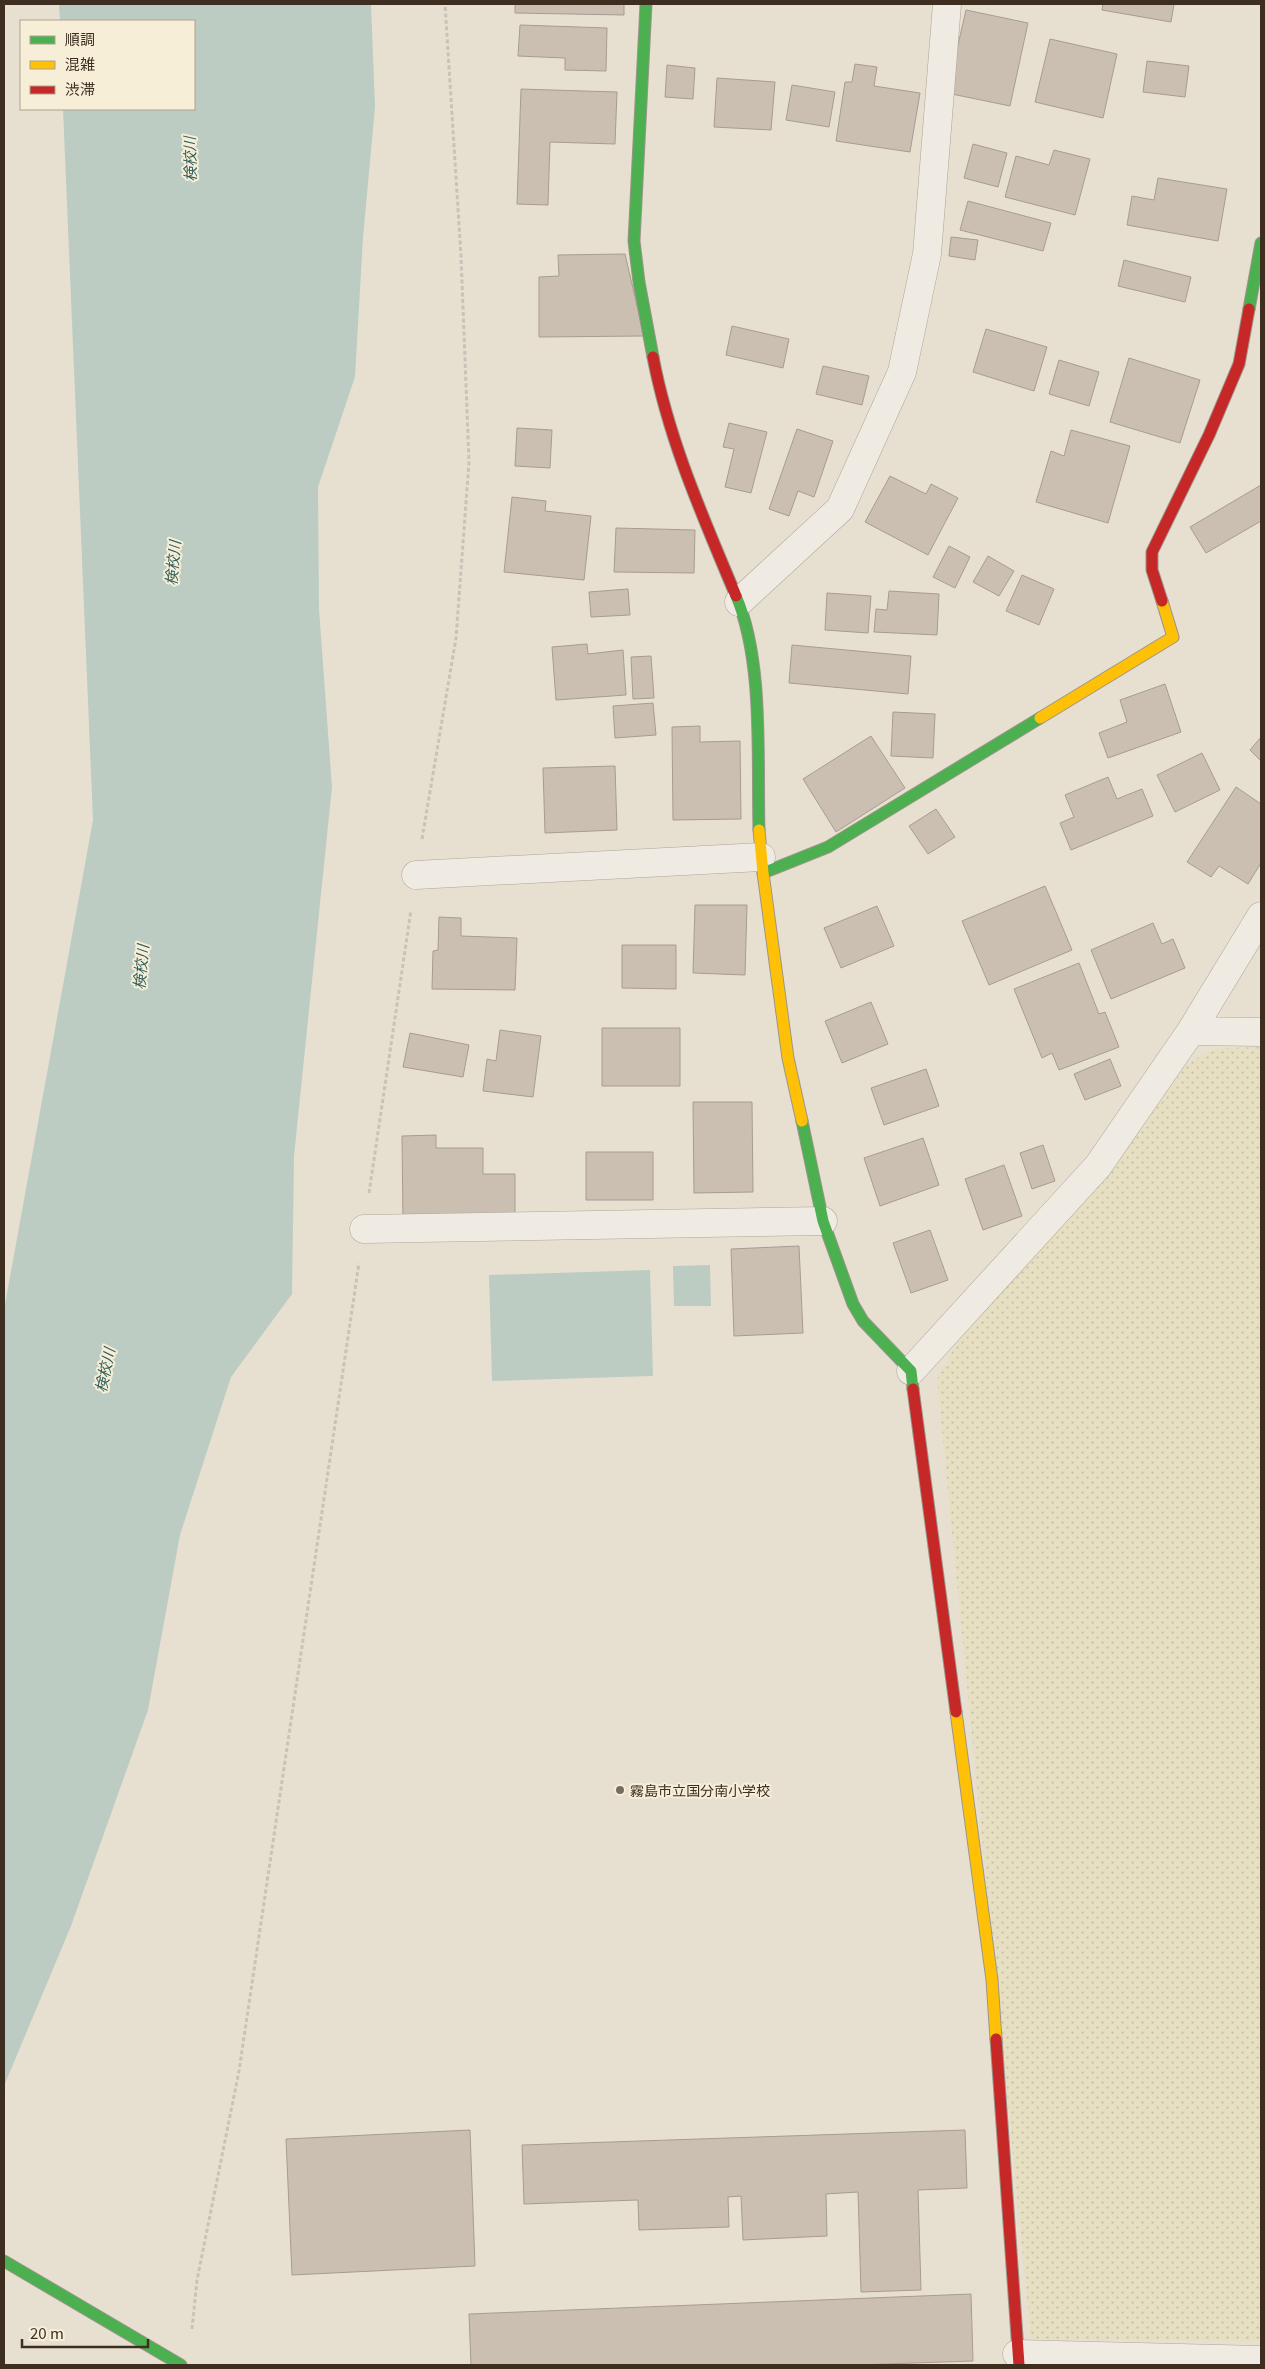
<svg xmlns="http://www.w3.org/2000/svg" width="1265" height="2369" font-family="Georgia,'Noto Sans JP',serif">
	<defs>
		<pattern id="farmland-dots" width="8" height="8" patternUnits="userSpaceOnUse" patternTransform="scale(1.25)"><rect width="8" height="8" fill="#e6dfc2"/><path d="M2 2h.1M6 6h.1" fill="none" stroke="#c6c0a6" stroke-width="1.8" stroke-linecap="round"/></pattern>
	</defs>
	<rect width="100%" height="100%" fill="#e7e0d1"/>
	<!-- farmland -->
	<path fill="url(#farmland-dots)" d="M1261,1047V2341L1031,2339L937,1379L967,1325L1122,1156L1187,1064L1204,1054L1222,1048Z"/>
	<!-- water -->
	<path fill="#bcccc2" d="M59,4H371L375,107L363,238L355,377L318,487L319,609L332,787L294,1156L292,1294L231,1377L180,1535L148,1710L71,1926L4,2086V1310L93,820L63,109H194V21H60Z
		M710,1265L711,1306H674L673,1266Z
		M650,1270L653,1376L492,1381L489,1275Z"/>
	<!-- building -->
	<path fill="#cbbfb2" stroke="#a89c90" d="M515,4H624V15L515,13Z
		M1103,4H1174L1171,22L1102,10Z
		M966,10L1028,23L1010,106L947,93Z
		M520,25L607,28L606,71L565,70V58L518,56Z
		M1050,39L1117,54L1103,118L1035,102Z
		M1147,61L1189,66L1185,97L1143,92Z
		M855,64L877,67L874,86L920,93L910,152L836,141L845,82H852Z
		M667,65L695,68L693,99L665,97Z
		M717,78L775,82L771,130L714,127Z
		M792,85L835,92L829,127L786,120Z
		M521,89L617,92L615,144L550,142L548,205L517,204Z
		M973,144L1007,153L998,187L964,178Z
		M1054,150L1090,159L1075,215L1005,197L1016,156L1049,165Z
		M1158,178L1227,189L1218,241L1127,225L1132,196L1154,200Z
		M968,201L1051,223L1043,251L960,230Z
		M951,237L978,240L975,260L949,256Z
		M625,254L644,336L539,337V277L559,276L558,255Z
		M1124,260L1191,277L1185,302L1118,286Z
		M732,326L789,339L783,368L726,355Z
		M986,329L1047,347L1034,391L973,372Z
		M1129,358L1200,380L1180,443L1110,422Z
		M1059,360L1099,372L1089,406L1049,394Z
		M823,366L869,376L862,405L816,394Z
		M729,423L767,432L751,493L725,487L734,449L723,447Z
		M517,428L552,430L550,468L515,466Z
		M797,429L833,441L814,497L798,491L789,516L769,509Z
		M1071,430L1130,446L1108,523L1036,502L1051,451L1064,456Z
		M890,476L926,494L931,484L958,498L928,555L865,522Z
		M1261,485V521L1206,553L1190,527Z
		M512,497L546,501L545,511L591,516L584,580L504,572Z
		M616,528L695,530L694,573L614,572Z
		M949,546L970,557L955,588L933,577Z
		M988,556L1014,571L999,596L973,582Z
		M1022,575L1054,589L1039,625L1006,611Z
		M628,589L630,615L591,617L589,592Z
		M889,591L939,594L937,635L874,632L876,609L887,610Z
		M827,593L871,596L868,633L825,630Z
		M587,644L588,654L623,650L626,695L556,700L552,647Z
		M792,645L911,656L908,694L789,683Z
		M651,656L654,698L633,699L631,657Z
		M1165,684L1181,732L1108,758L1099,733L1127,722L1120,700Z
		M653,703L656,735L615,738L613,706Z
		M893,712L935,714L933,758L891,756Z
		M700,726V742L740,741L741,819L673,820L672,727Z
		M871,736L905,788L836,832L803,779Z
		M1261,737V761L1250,750Z
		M1202,753L1220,790L1175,812L1157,775Z
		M615,766L617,830L545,833L543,768Z
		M1108,777L1117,799L1142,789L1153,816L1071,850L1060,823L1074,817L1065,795Z
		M1236,787L1261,804V863L1248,884L1219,866L1211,877L1187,862Z
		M936,809L955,837L928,854L909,826Z
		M1045,886L1072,950L989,985L962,921Z
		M695,905H747L745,975L693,973Z
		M877,906L894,946L841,968L824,928Z
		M439,917L461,918V936L517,938L515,990L432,989L433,951L438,950Z
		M1153,923L1162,944L1173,939L1185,968L1111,999L1091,950Z
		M622,945H676V989L622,988Z
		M1079,963L1099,1014L1105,1012L1119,1047L1059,1070L1052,1053L1042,1058L1014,989Z
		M871,1002L888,1044L842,1063L825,1021Z
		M602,1028H680V1086H602Z
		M500,1030L541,1036L533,1097L483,1091L487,1059L496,1061Z
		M410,1033L469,1045L463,1077L403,1067Z
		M1110,1059L1121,1086L1085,1100L1074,1074Z
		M926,1069L939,1106L884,1125L871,1088Z
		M693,1102H752L753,1192L694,1193Z
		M436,1135V1148H483V1174H515V1219L403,1221L402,1136Z
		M923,1138L939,1185L880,1206L864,1158Z
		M1043,1145L1055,1181L1032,1189L1020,1153Z
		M586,1152H653V1200H586Z
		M1004,1165L1022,1216L983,1230L965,1179Z
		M930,1230L948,1280L911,1293L893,1243Z
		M799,1246L803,1333L734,1336L731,1249Z
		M470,2130L475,2266L292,2275L286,2139Z
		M965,2130L967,2188L918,2190L921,2290L861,2292L858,2192L826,2194L827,2236L743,2240L741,2196L728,2197L729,2227L639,2230L638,2200L524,2204L522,2145Z
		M971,2294L973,2361L856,2365H471L469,2314Z"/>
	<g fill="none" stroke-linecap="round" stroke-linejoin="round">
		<defs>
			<path id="street" d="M739,602L840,509L902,372L927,254L947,4
				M416,875L761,857
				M1191,1031L1261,1032
				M364,1229L823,1221
				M911,1371L1098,1166L1191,1031L1261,916
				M1017,2354L1261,2360"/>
			<path id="fast" d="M646,4L634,241L639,282L653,357
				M1249,309L1261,243
				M736,596C764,661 757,759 759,830
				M763,873L828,847L1040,718
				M802,1121L823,1221L853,1304L863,1321L911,1371L913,1389
				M4,2261L181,2365"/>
			<path id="slow" d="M1040,718L1173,637L1162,601
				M759,830L763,873L788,1058L802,1121
				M956,1712L992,1980L996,2039"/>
			<path id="jam" d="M653,357C669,441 703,517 736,596
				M1162,601L1152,570V552L1209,435L1239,364L1249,309
				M913,1389L956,1712
				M996,2039L1019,2365"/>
		</defs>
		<!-- street casing -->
		<use href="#street" stroke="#ada599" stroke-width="29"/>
		<!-- fast casing -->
		<use href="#fast" stroke="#9c958a" stroke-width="13"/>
		<!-- slow casing -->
		<use href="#slow" stroke="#9c958a" stroke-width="13"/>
		<!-- jam casing -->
		<use href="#jam" stroke="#9c958a" stroke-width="13"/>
		<!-- path -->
		<path stroke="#c8c2b9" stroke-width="3" stroke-dasharray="4 2.5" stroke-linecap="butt" d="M422,839L456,638L469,462L461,256L445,4
			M369,1193L411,910
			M192,2329L197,2280L239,2071L359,1263"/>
		<!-- street -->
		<use href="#street" stroke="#efebe3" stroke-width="28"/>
		<!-- fast -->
		<use href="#fast" stroke="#4caf50" stroke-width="11"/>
		<!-- slow -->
		<use href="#slow" stroke="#ffc107" stroke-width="11"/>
		<!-- jam -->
		<use href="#jam" stroke="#c62828" stroke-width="11"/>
	</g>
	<!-- markers -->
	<circle fill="#786c5e" stroke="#f7eed8" stroke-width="2" cx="620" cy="1790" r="5"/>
	<g text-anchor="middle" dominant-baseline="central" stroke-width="4" stroke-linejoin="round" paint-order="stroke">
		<!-- poi labels -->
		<g font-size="14" fill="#3d2e20" stroke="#f7eed8" text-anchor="start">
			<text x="630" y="1790">霧島市立国分南小学校</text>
		</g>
		<!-- water labels -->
		<g font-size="15" font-style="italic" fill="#2f5d5a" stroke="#f7eed8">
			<text transform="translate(189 159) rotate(-91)">検校川</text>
			<text transform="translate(172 563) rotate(-85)">検校川</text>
			<text transform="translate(140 967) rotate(-85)">検校川</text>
			<text transform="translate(104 1370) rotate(-78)">検校川</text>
		</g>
	</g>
	<!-- border -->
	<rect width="1265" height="2369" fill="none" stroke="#3d2e20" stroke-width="10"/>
	<!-- legend -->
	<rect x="20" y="20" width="175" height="90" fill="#f7eed8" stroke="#ada18e"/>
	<rect x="30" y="36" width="25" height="8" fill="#4caf50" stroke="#ada18e"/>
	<text x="65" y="45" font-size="15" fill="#3d2e20">順調</text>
	<rect x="30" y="61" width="25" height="8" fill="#ffc107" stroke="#ada18e"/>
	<text x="65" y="70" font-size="15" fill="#3d2e20">混雑</text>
	<rect x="30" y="86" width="25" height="8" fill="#c62828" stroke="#ada18e"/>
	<text x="65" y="95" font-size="15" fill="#3d2e20">渋滞</text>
	<!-- scale -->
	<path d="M22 2339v8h126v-8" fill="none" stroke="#3d2e20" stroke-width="2.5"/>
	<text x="30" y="2339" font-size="15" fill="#3d2e20" stroke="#f7eed8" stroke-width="4" paint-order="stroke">20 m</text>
</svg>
